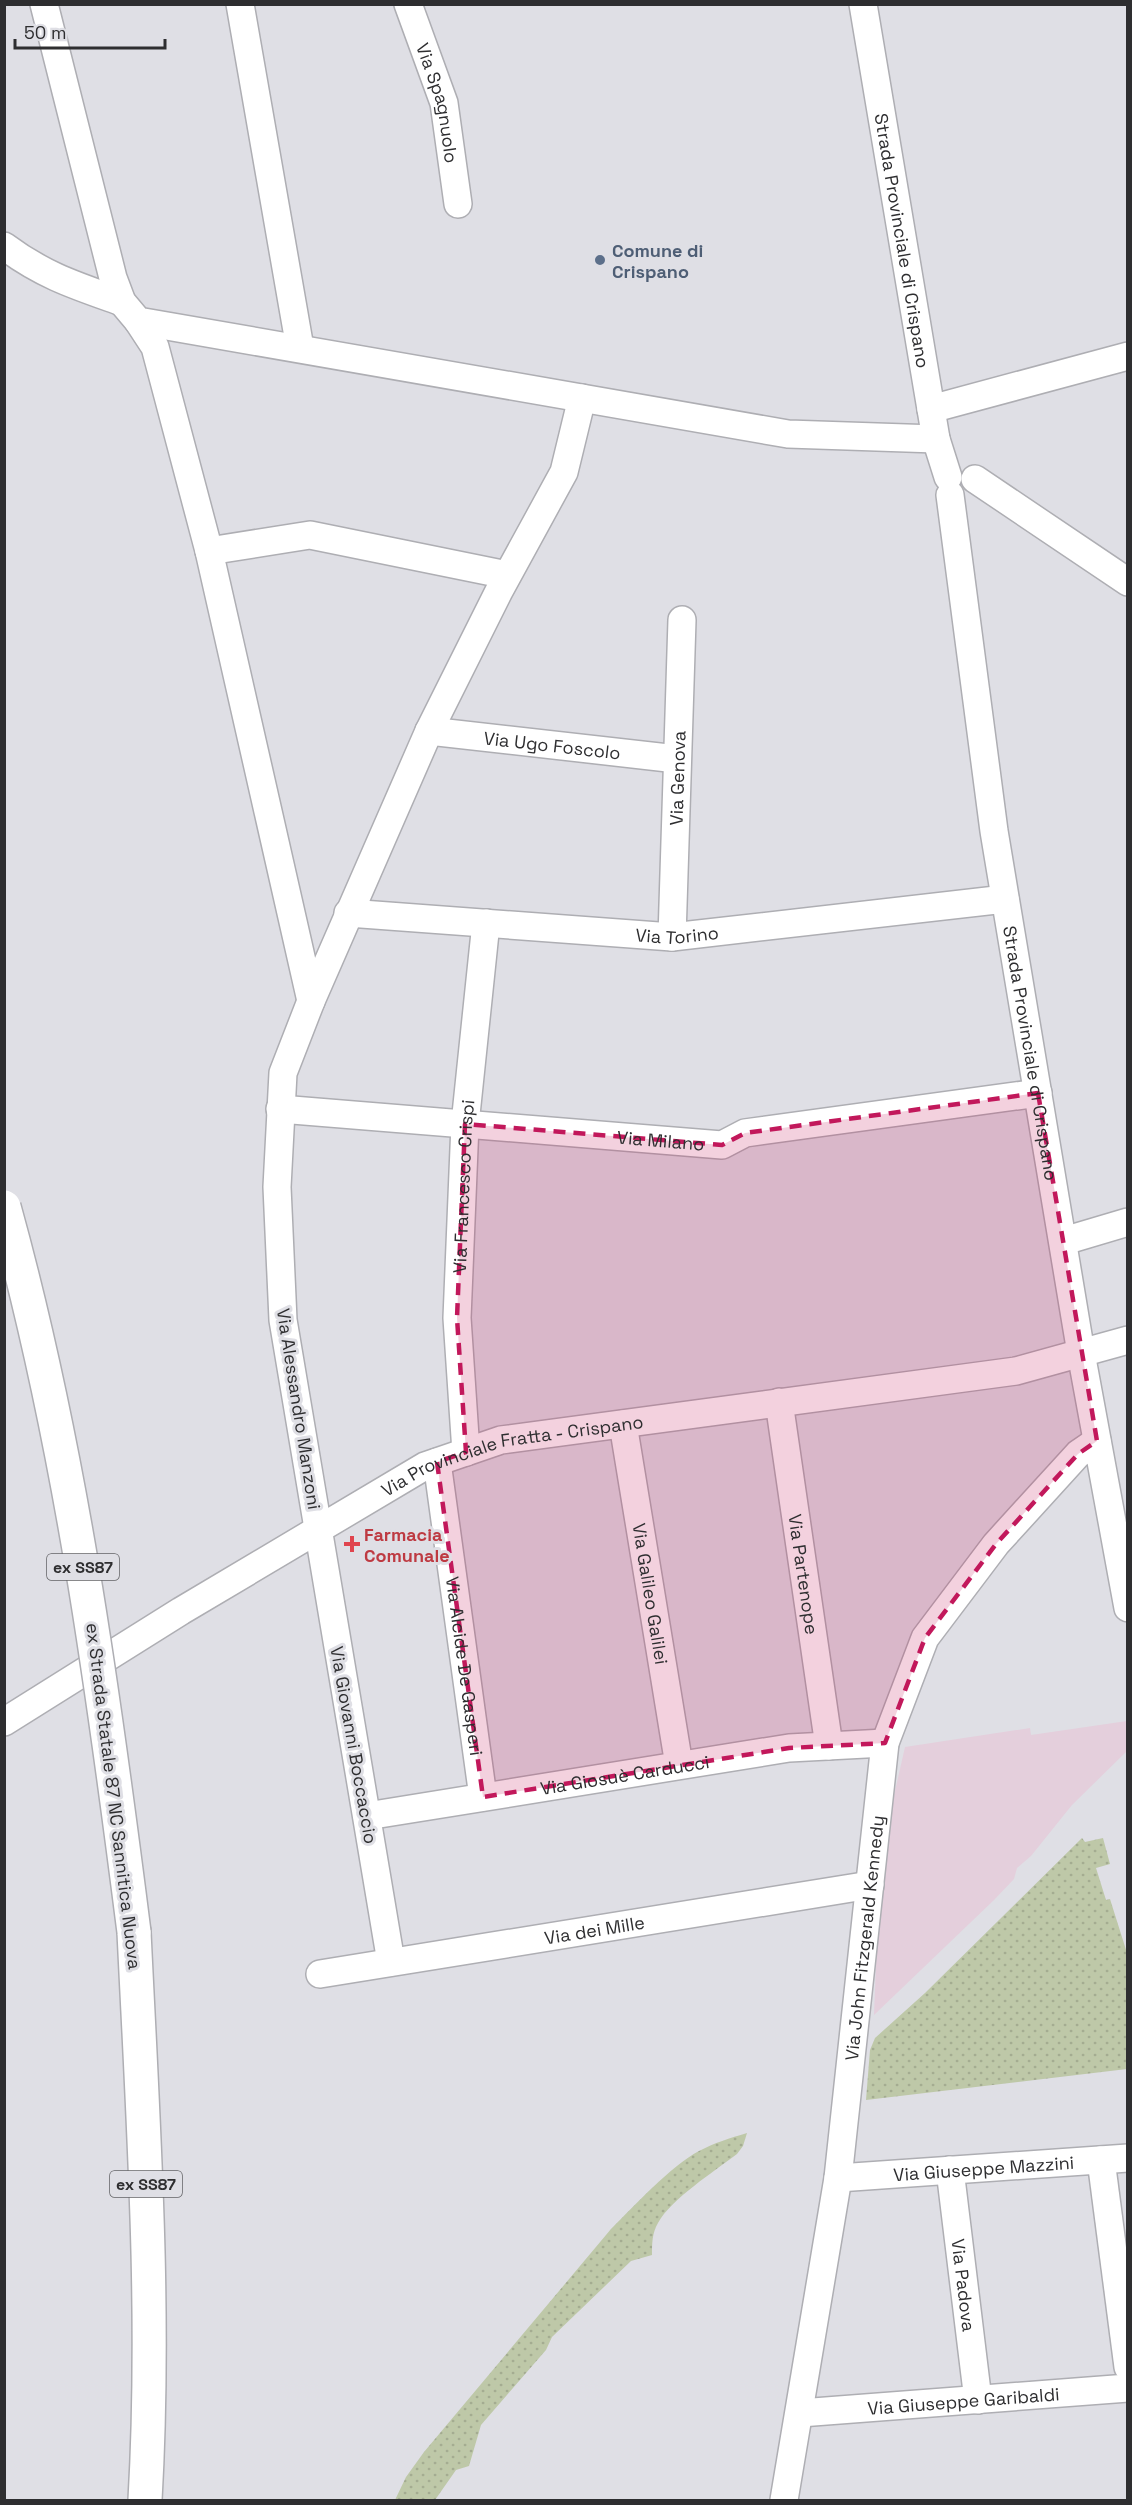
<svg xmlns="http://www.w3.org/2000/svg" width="1132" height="2505" font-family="'Space Grotesk',sans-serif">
	<defs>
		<pattern id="grass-dots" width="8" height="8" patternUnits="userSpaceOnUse" patternTransform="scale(1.5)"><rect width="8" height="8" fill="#bec8a8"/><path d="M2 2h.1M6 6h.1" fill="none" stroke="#a4ac91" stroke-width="1.8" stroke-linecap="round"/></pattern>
	</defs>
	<rect width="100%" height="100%" fill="#dfdfe5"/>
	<!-- industrial -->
	<path fill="#e4cfdc" d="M1127,1721V1751L1072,1805L1031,1856L1017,1868L1014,1879L994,1900L874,2015L879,1892L885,1835L905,1747L1030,1728L1031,1735Z"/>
	<!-- grass -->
	<path fill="url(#grass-dots)" d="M1082,1838L1085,1842L1103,1838L1110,1864L1096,1868L1106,1900L1110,1899L1127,1953V2069L866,2100L870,2050L875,2038L925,1993Z
		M747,2133L743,2146L737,2154C715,2171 671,2199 658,2223C652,2233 652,2244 652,2255L631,2261L552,2337L546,2350L481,2425L469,2466L456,2470L435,2500H395L406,2477L424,2452L611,2229C634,2206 671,2166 699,2151C714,2143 730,2138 747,2133Z"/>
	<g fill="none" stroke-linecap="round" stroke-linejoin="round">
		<defs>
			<g id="minor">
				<path d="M44,4L113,278L122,302L138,321L788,434L936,439"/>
				<path d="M240,4L300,348"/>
				<path id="s1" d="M408,4L444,103L458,204"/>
				<path id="s2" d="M863,4L936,439L948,477"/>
				<path d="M4,246C44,276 77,286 122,302"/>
				<path d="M138,321L155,347L209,551L311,1001"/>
				<path d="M931,409L1128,356"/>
				<path d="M975,479L1128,582"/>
				<path id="s3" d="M950,495L994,831L1081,1353L1128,1608"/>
				<path d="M209,551L310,535L507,575"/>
				<path id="s4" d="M429,731L677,759"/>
				<path id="s5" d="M348,913L672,937L1005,899"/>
				<path id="s6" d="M672,937L682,620"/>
				<path id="s7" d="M280,1109L722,1145L745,1133L1038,1093"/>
				<path d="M1064,1241L1128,1222"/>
				<path id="s8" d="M779,1402L829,1746"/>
				<path id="s9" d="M623,1424L679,1765"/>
				<path id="s10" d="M466,1452L457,1318L465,1124L486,923"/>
				<path id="s11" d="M437,1462L483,1797"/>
				<path id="s12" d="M4,1722L181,1611L425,1466L501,1440L1016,1371L1128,1340"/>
				<path id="s13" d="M367,1816L789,1748L885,1743"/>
				<path d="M391,1962L283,1320L277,1187L283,1073L311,1001L429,731L499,591L564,472L582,398"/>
				<path id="s14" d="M320,1974L870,1885"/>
				<path d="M1101,2160L1128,2367"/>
				<path id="s15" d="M950,2170L978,2400"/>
				<path id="s16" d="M838,2178L1128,2158"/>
				<path id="s17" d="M800,2413L1128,2388"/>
				<path id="s18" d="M784,2500L838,2178L885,1743L925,1638L996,1544L1078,1454L1097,1441"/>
			</g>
			<path id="highway" d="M134,1932C143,2121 156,2311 145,2500"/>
		</defs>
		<!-- minor casing -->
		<use href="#minor" stroke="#aeaeb3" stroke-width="30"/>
		<!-- highway casing -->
		<use href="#highway" stroke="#aeaeb3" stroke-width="36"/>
		<!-- minor -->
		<use href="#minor" stroke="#fff" stroke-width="27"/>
		<!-- highway -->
		<use href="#highway" stroke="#fff" stroke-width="33"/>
		<defs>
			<path id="highway-bridge" d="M4,1207C70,1445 103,1688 134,1932"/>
		</defs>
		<!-- highway-bridge casing -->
		<use href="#highway-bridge" stroke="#aeaeb3" stroke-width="36" stroke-linecap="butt"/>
		<!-- highway-bridge -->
		<use href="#highway-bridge" stroke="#fff" stroke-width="33"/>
	</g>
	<!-- marked area -->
	<path fill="#c2185b" fill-opacity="0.2" stroke="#c2185b" stroke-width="4.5" stroke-dasharray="12 8" stroke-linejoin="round" d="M1038,1093L1097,1441L1078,1454L996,1544L925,1638L885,1743L789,1748L483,1797L437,1462L466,1452L457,1318L465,1124L722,1145L745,1133Z"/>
	<!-- markers -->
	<circle fill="#5c6f8a" stroke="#dfdfe5" stroke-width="2" cx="600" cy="260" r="6"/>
	<path fill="#e0444e" stroke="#dfdfe5" stroke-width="2" d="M349 1535h6v6h6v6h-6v6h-6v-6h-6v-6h6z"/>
	<g text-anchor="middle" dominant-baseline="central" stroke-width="6" stroke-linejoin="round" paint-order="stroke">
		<!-- shield labels -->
		<g fill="#dfdfe5" stroke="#636366" stroke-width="1.5">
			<rect x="47" y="1554" width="72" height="26" rx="4.5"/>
			<rect x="110" y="2171" width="72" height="26" rx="4.5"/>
		</g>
		<g font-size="16" font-weight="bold" fill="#2e2e30">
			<text x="83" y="1567">ex SS87</text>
			<text x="146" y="2184">ex SS87</text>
		</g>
		<!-- street labels -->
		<g font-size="18" fill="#2e2e30" stroke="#dfdfe5">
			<text stroke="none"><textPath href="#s1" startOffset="104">Via Spagnuolo</textPath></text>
			<text stroke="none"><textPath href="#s2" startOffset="240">Strada Provinciale di Crispano</textPath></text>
			<text stroke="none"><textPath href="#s4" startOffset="124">Via Ugo Foscolo</textPath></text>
			<text stroke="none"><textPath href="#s6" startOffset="159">Via Genova</textPath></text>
			<text stroke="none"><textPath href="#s5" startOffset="330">Via Torino</textPath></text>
			<text stroke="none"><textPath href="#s3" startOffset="564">Strada Provinciale di Crispano</textPath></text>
			<text stroke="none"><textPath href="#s7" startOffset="382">Via Milano</textPath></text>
			<text stroke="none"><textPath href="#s10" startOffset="266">Via Francesco Crispi</textPath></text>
			<text transform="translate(299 1409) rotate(81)">Via Alessandro Manzoni</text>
			<text stroke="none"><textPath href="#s12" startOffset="580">Via Provinciale Fratta - Crispano</textPath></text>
			<text stroke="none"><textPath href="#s8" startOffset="174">Via Partenope</textPath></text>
			<text stroke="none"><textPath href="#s9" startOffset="172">Via Galileo Galilei</textPath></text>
			<text stroke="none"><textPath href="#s11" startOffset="206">Via Alcide De Gasperi</textPath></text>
			<text transform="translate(354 1745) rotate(80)">Via Giovanni Boccaccio</text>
			<text stroke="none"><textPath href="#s13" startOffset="261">Via Giosuè Carducci</textPath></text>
			<text transform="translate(114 1796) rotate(83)">ex Strada Statale 87 NC Sannitica Nuova</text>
			<text stroke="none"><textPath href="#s14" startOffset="278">Via dei Mille</textPath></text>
			<text stroke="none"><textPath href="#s18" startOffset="568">Via John Fitzgerald Kennedy</textPath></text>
			<text stroke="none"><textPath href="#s16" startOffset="146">Via Giuseppe Mazzini</textPath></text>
			<text stroke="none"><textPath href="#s15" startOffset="116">Via Padova</textPath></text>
			<text stroke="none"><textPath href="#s17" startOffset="164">Via Giuseppe Garibaldi</textPath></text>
		</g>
		<!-- service labels -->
		<g font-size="18" font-weight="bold" fill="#4e5e75" stroke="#dfdfe5" text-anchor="start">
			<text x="612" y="250">Comune di<tspan x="612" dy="21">Crispano</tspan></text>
		</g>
		<!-- health labels -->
		<g font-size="18" font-weight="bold" fill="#be3a42" stroke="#dfdfe5" text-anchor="start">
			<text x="364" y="1534">Farmacia<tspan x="364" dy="21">Comunale</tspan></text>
		</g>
	</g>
	<!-- border -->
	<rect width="1132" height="2505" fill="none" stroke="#2e2e30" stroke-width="12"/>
	<!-- scale -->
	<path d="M15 39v9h150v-9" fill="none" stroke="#2e2e30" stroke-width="3"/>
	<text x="24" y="39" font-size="18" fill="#2e2e30" stroke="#dfdfe5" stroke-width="4.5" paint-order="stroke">50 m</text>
</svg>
